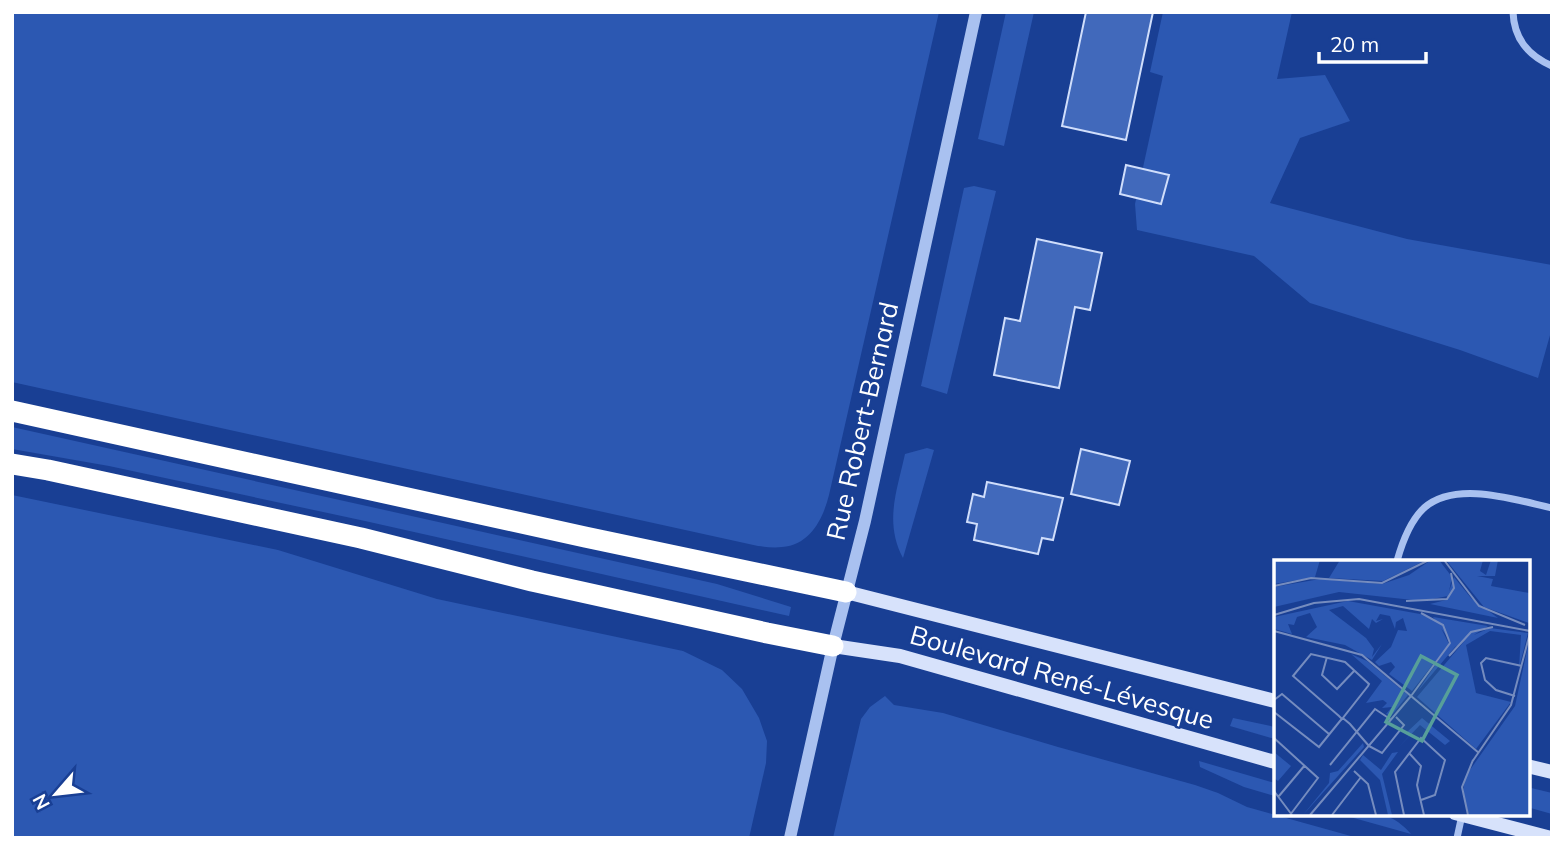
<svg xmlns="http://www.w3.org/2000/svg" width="1564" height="850" font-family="Mulish,sans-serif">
	<rect width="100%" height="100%" fill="#193f94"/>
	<!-- green -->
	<path fill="#2c58b2" d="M12,12H939L829,495C823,519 810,545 782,547C774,548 766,547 758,546L12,382Z
		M1006,12H1034L1004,146L978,139Z
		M1163,12H1292L1277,79L1325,75L1350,121L1300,138L1270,203L1407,239L1552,265V328L1538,378L1460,350L1310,303L1254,256L1137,230L1135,204L1163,76L1150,72Z
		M974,186L996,191L947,394L921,386L964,188Z
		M12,427L717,584L791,607L789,616L365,521L109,466L12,449Z
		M927,448L934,450L903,558C884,522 897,491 905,454Z
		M12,495L278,550L437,599L683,651L722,670L742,689L759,718L767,741L766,763L749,838H12Z
		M885,696L894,705L943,713L1058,747L1195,785L1218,793L1247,807L1358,838H833L861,719L870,707Z
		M1233,718L1275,727V739L1230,726Z
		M1199,761L1275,783V796L1244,787L1200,767Z
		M1527,787L1552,793V814L1527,807Z
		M1336,813C1368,813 1388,808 1411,834Z"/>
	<!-- building -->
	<path fill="#4169bb" stroke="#d0defb" stroke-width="2" d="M1086,12H1153L1126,140L1062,126Z
		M1126,165L1169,175L1161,204L1120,194Z
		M1037,239L1102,253L1090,310L1075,307L1059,388L994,375L1005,318L1020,321Z
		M1081,449L1130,461L1119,505L1071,494Z
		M987,482L1063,498L1053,540L1042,538L1038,554L974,540L977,524L967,522L973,494L984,497Z"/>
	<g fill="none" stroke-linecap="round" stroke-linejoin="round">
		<!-- minor -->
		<path stroke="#a9c1f0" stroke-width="7" d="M1513,12C1514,39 1528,55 1552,66
			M1397,561C1402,543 1410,521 1424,508C1456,480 1515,500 1552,508
			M1457,838L1462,815"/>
		<!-- tertiary -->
		<path stroke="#a9c1f0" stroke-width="12" d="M790,838L833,646L865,521L976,12"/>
		<!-- secondary -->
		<path stroke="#d7e2fb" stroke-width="14" d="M846,592L1275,701
			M833,646L900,656L1275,762
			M1527,766L1552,772
			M1455,813L1551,838"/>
		<!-- motorway -->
		<path stroke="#fff" stroke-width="21" d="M12,411L585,537L846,592
			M12,464L48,470L361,538L532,581L767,633L833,646"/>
	</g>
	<g text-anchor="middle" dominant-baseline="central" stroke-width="5" stroke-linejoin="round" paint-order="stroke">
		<!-- street labels -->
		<g font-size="26" fill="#fff" stroke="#193f94">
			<text transform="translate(862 421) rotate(-77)">Rue Robert-Bernard</text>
			<text transform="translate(1062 677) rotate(16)">Boulevard René-Lévesque</text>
		</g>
	</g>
	<!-- overview -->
	<g transform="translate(1274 560)">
		<rect width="256" height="256" fill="#193f94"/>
		<path d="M0,0H46L41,17L0,24ZM66,0H152L109,21L55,18ZM157,0H165L178,17L174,36L148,41L65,32L0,47V27L46,19L108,24L135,15ZM172,0H209L206,11L212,15L217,0H224L221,16H203L219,19L217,26L255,33V63L210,47ZM180,17L197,38L224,58L156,44L172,40ZM74,41L146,54L164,62L175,84L138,131L115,114L121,107L117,102L105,106L101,102L117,87L124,70L133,71L129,58L122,62L121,69L116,56L106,54L102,61L109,59L102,63L98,59L95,69L69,46L55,50L92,78L100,89L98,97L108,84L98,100L71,85L32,77L43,67L36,53L23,57L20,65L14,64L18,74L0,69V57ZM159,57L214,66L181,87L143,132L177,82ZM216,68L254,73L245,108L247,75L216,71L192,85L202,133L237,142L202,189L143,137L193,78ZM255,81V255H195L189,234L191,217L241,146ZM77,94L93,101L134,135L117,156L112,154L118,147L108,148L113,143L109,140L92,143L108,121ZM148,158L176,181L171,185L146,165L124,188L136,175L133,172ZM89,183L90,187L29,255L55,223L56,213L64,211ZM0,192L17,206L4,221L0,218ZM124,192L108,214L118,255H114L106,220L86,200L89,195L107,210L118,193Z" fill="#2c58b2"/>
		<path fill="none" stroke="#758cbf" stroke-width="2" d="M170,0L205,46L251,65M0,26L37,18L108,23L155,0M132,41L173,39L180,28L177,13M0,55L40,43L85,39L256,71M0,71L88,95L205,193M175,96L197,72L219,67M53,97L48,115L63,129L81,110M137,136L176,83L169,65L147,53M241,136L222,130L211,120L207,103L212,98L248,106M0,140L8,134L55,174M0,152L45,187L66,161L68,159L94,126L95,124L71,102L37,94L19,116L65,156L68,159H70L76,164L95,186M0,178L44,218L16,255M95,186L108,193L130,165L122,157M135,193L147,206L143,225L150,255M198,202L237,145L256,73M56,205L101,149L116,159M80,211L94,224L102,255M0,231L18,255M5,236L31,205M36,255L137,136M58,255L87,217M130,255L121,212L147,178L171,200L161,235L147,240M194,255L188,227L199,200"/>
		<path fill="#579f9a" fill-opacity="0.15" stroke="#579f9a" stroke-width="3.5" d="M147,96L183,115L148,181L112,162Z"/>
		<rect width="256" height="256" fill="none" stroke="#fff" stroke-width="3.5"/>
	</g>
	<!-- border -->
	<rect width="1564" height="850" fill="none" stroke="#ffffff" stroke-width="28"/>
	<!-- north arrow -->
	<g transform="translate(56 794) rotate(242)" stroke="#193f94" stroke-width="5" paint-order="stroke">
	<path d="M0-5L12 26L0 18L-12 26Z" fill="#ffffff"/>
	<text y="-10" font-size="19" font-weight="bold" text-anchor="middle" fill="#ffffff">N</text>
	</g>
	<!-- scale -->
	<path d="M1319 52v10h107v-10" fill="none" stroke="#ffffff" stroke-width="3.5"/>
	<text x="1330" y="52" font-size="21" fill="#ffffff" stroke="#193f94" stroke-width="5" paint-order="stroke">20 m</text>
</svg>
